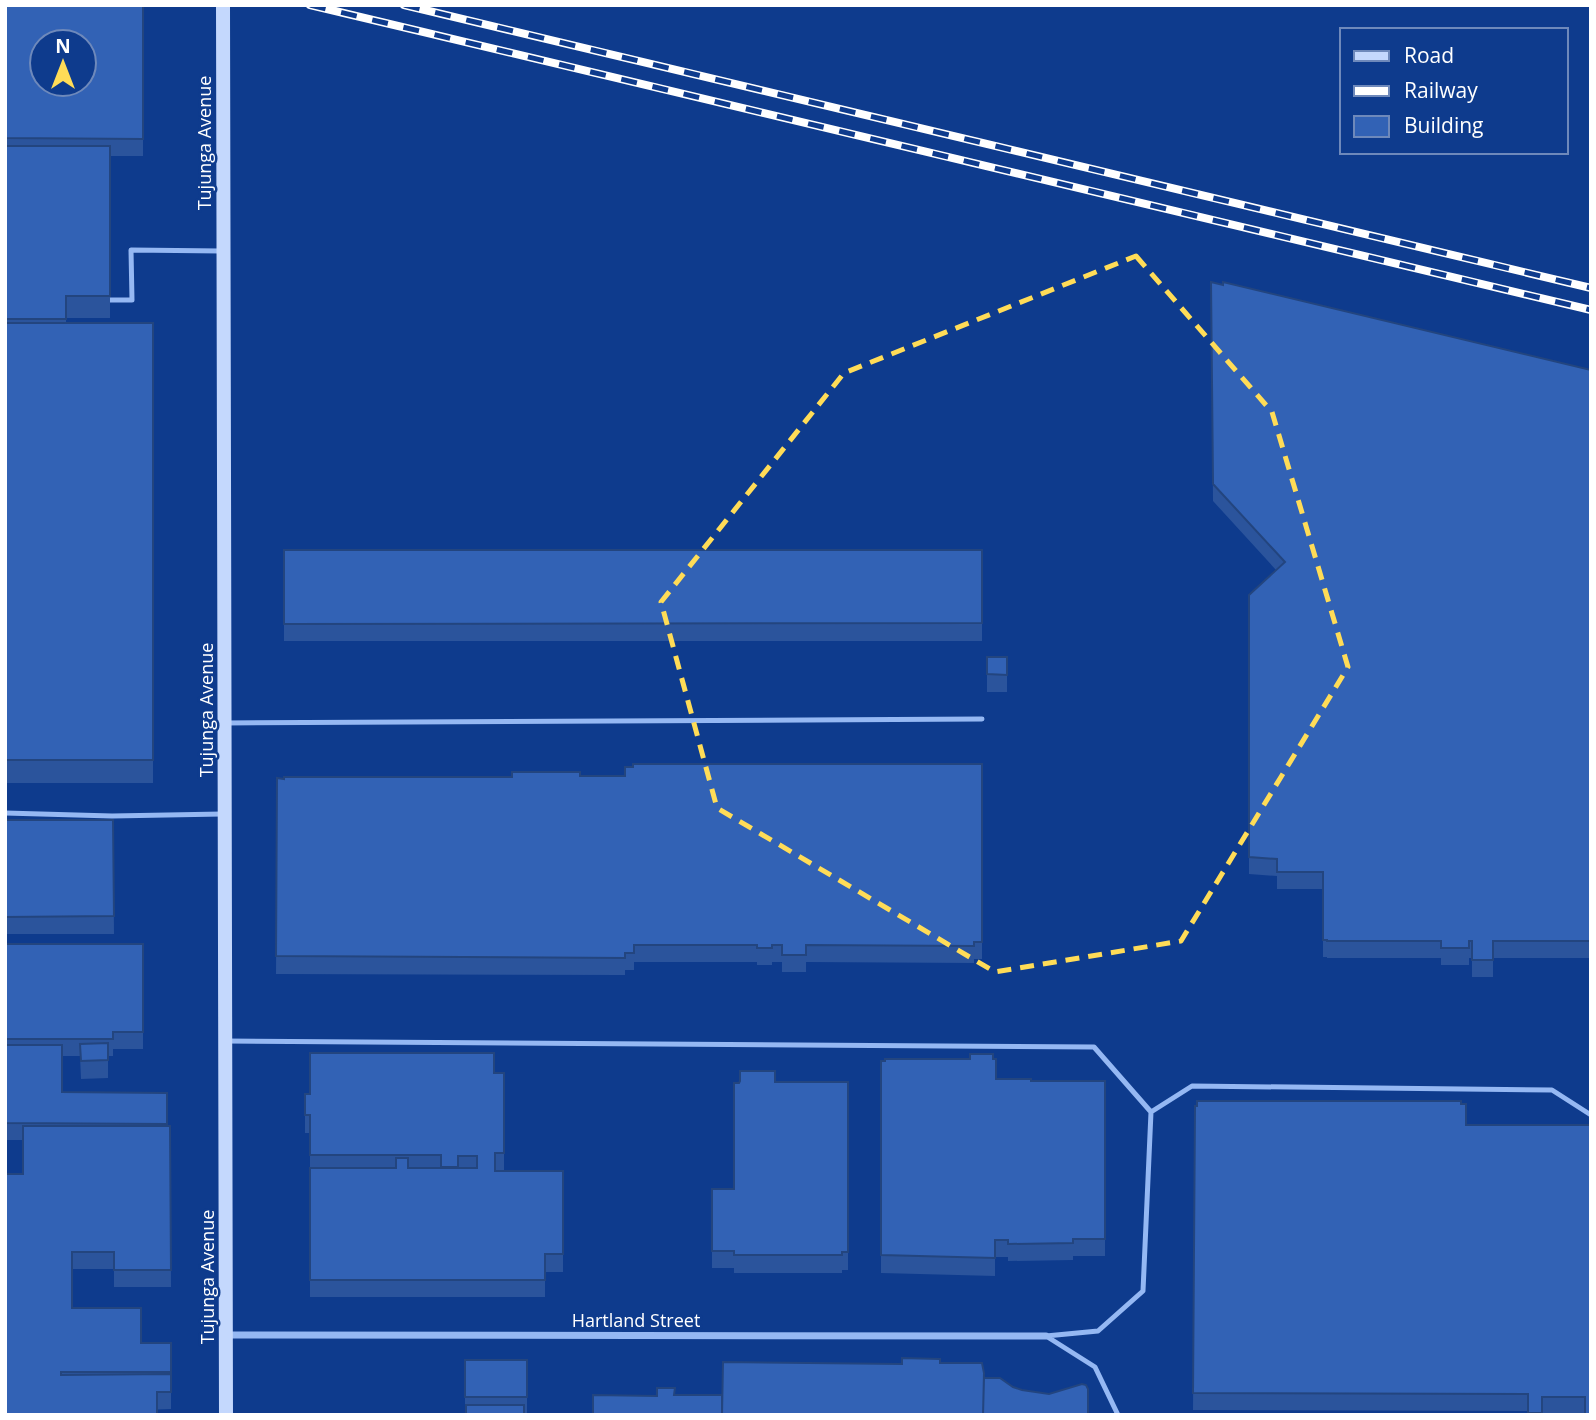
<svg xmlns="http://www.w3.org/2000/svg" width="1596" height="1420" font-family="'Open Sans',sans-serif">
	<rect width="100%" height="100%" fill="#0e3b8d"/>
	<g fill="none" stroke-linecap="round" stroke-linejoin="round">
		<!-- lane -->
		<path stroke="#95b8f3" stroke-width="5" d="M110,300H132L131,250L221,251
			M225,723L982,719
			M5,813L112,816L222,814
			M226,1041L1094,1047L1151,1112L1143,1291L1098,1331L1046,1336
			M1151,1112L1192,1086L1552,1090L1591,1115
			M1046,1336L1095,1367L1118,1415"/>
		<!-- street -->
		<path stroke="#95b8f3" stroke-width="7" d="M226,1335L1046,1336"/>
		<!-- secondary -->
		<path stroke="#c4d8fd" stroke-width="14" d="M223,5L226,1415"/>
		<defs>
			<path id="rail" d="M310,5L1591,310
				M404,5L1591,288"/>
		</defs>
		<!-- rail casing -->
		<use href="#rail" stroke="#fff" stroke-width="8"/>
		<!-- rail -->
		<use href="#rail" stroke="#0e3b8d" stroke-width="5" stroke-dasharray="16" stroke-linecap="butt"/>
	</g>
	<!-- wall -->
	<path fill="#2b549c" d="M5,5H143V156H110V318H66V323H153V783H5Z
		M1211,282L1591,370V958H1493V977H1472V958H1469V965H1441V958H1327V957H1323V889H1277V876L1249,874V595L1276,570L1213,501Z
		M284,550H982V641H284Z
		M987,657H1007V692H987Z
		M982,764V959H974V963L806,962V972H782V962H772V965H757V962H634V970H625V975L276,974L277,778L625,776Z
		M5,820H113L114,934H5Z
		M5,944H143V1049H113V1056H108V1078L81,1079L80,1056H62V1092L167,1093V1126H170L171,1287H114V1269H72V1308L141,1343H171V1409L5,1415L23,1174V1140H5Z
		M881,1061L996,1079L1031,1081H1105V1256H1073V1260L1008,1261V1257H995V1276L881,1273Z
		M494,1073H504V1170L563,1171V1272H545V1297H310V1133H305V1094Z
		M775,1082H848V1270H842V1273H734V1268H712V1189H734L739,1083Z
		M1195,1106L1466,1125H1591L1585,1414L1528,1415V1411L1193,1410Z
		M465,1360H527V1414H465Z"/>
	<!-- building -->
	<path fill="#3262b5" stroke="#23457f" stroke-width="2" fill-rule="evenodd" d="M5,5H143V139L5,138ZM42,42H84V84H42Z
		M5,146H110V296H66V319H5Z
		M1211,282L1223,285V282L1591,370V941H1493V960H1472V941H1469V948H1441V941H1327V940H1323V872H1277V859L1249,857V595L1285,562L1213,484Z
		M5,323H153V760H5Z
		M284,550H982V623L284,624Z
		M987,657H1007V675L987,674Z
		M633,764H982V942H974V946L806,945V955H782V945H772V948H757V945H634V953H625V958L276,956L277,778L284,779V777H512V772H580V776H625V767H633Z
		M5,820H113L114,916L5,917Z
		M5,944H143V1032H113V1039H5Z
		M108,1043V1060L81,1061L80,1044Z
		M6,1045H62V1092L167,1093V1124L5,1123V1048H6Z
		M310,1053H494V1073H504V1153H495V1171H563V1254H545V1280H310V1168H396V1158H408V1168H477V1156H458V1167H441V1155H310V1115H305V1094H310Z
		M970,1054H993V1059H996V1079H1031V1081H1105V1239H1073V1243L1008,1244V1240H995V1258L881,1255V1061H885V1059H970Z
		M740,1071H775V1082H848V1252H842V1255H734V1251H712V1189H734V1083H739L740,1081Z
		M1197,1101H1461V1104H1466V1125H1591V1415H1585V1397H1542V1413H1528V1394L1193,1393L1195,1106H1197Z
		M23,1126H170L171,1270H114V1252H72V1308H141V1343H171V1372H61V1375L171,1374V1392H157V1415H5V1174H23Z
		M902,1358L940,1359V1363H982L984,1373L983,1415H722L723,1362L902,1364Z
		M465,1360H527V1397H465Z
		M984,1378H1000L1013,1387L1022,1390L1049,1394L1082,1384L1086,1385L1088,1389V1415H983Z
		M657,1388H675L674,1395H722V1415H593V1395L657,1396Z
		M466,1405H524V1415H466Z"/>
	<!-- marked area -->
	<path fill="none" stroke="#ffdc57" stroke-width="5" stroke-dasharray="14 9" stroke-linejoin="round" d="M1136,256L1272,412L1348,667L1181,941L995,972L717,808L661,602L844,373Z"/>
	<g text-anchor="middle" dominant-baseline="central" stroke-width="5" stroke-linejoin="round" paint-order="stroke">
		<!-- street labels -->
		<g font-size="18" fill="#fff" stroke="#0e3b8d">
			<text transform="translate(204 143) rotate(-90)">Tujunga Avenue</text>
			<text transform="translate(206 710) rotate(-90)">Tujunga Avenue</text>
			<text transform="translate(207 1277) rotate(-90)">Tujunga Avenue</text>
			<text x="636" y="1320">Hartland Street</text>
		</g>
	</g>
	<!-- border -->
	<rect width="1596" height="1420" fill="none" stroke="#ffffff" stroke-width="14"/>
	<!-- legend -->
	<rect x="1340" y="28" width="228" height="126" fill="#0e3b8d" stroke="#6e89bb" stroke-width="2"/>
	<rect x="1354" y="51" width="35" height="10" fill="#c4d8fd" stroke="#6e89bb" stroke-width="2"/>
	<text x="1404" y="63" font-size="21" fill="#ffffff">Road</text>
	<rect x="1354" y="86" width="35" height="10" fill="#ffffff" stroke="#6e89bb" stroke-width="2"/>
	<text x="1404" y="98" font-size="21" fill="#ffffff">Railway</text>
	<rect x="1354" y="116" width="35" height="21" fill="#3262b5" stroke="#6e89bb" stroke-width="2"/>
	<text x="1404" y="133" font-size="21" fill="#ffffff">Building</text>
	<!-- north arrow -->
	<g transform="translate(63 63)"><circle r="33" fill="#0e3b8d" stroke="#6e89bb" stroke-width="2"/>
	<path d="M0-5L12 26L0 18L-12 26Z" fill="#ffdc57"/>
	<text y="-10" font-size="19" font-weight="bold" text-anchor="middle" fill="#ffffff">N</text>
	</g>
</svg>
